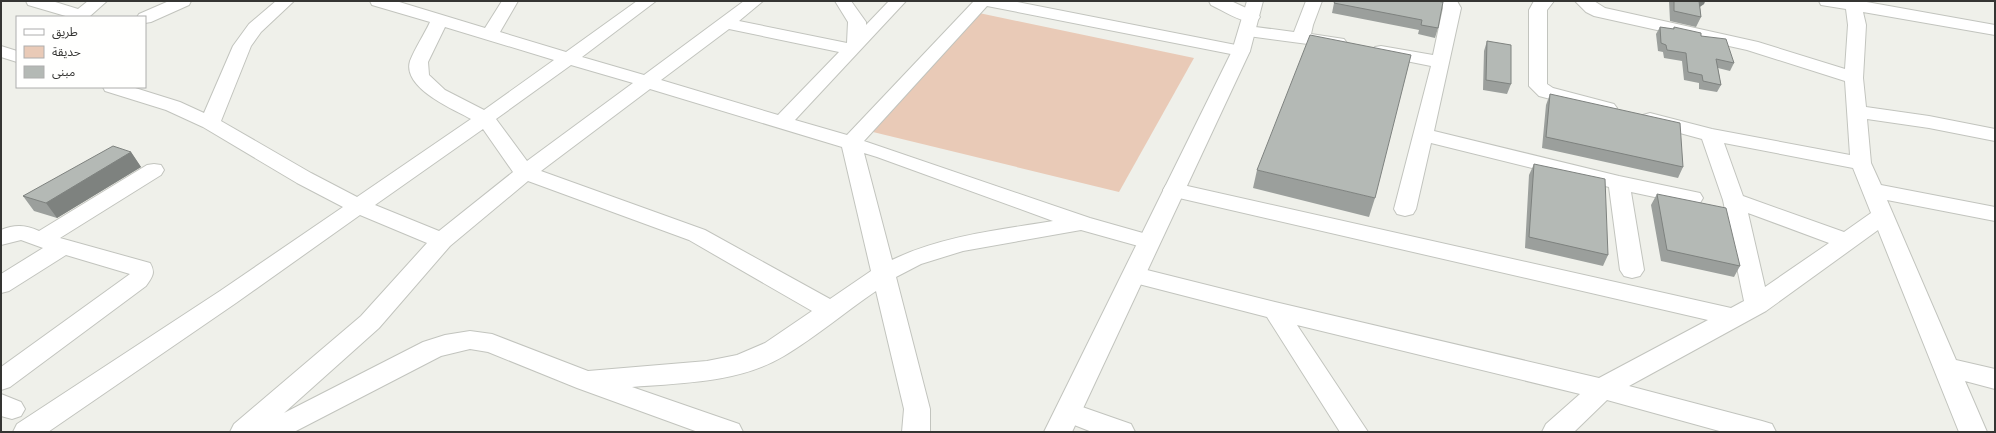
<svg xmlns="http://www.w3.org/2000/svg" width="1996" height="433" font-family="Bitter,'Noto Sans Arabic',serif">
	<rect width="100%" height="100%" fill="#eff0ea"/>
	<!-- green -->
	<path fill="#e9cab7" d="M979,13L1194,58L1119,192L873,132Z"/>
	<g fill="none" stroke-linecap="round" stroke-linejoin="round">
		<defs>
			<path id="minor" d="M26,1H52L78,9L88,1H107L89,17H69L28,5Z
				M169,1H191L189,5L151,22L145,23V17H137L139,14Z
				M276,1H294L261,32L251,46L221,121L311,173L357,197L471,119C453,109 402,88 410,61C415,48 424,35 430,22L372,5L370,1H396L485,28L502,1H518L500,32L566,52L637,1H656L582,57L644,75L744,1H763L739,21L847,43L848,22L835,1H851L866,22V25L889,1H906L795,120L847,135L974,1H1012L1241,46L1247,47L1250,51L1247,55L1241,56L987,6L864,141L1090,218L1157,237L1160,242L1157,247L1149,249L1081,230L963,251L921,264L896,277L930,409V432H902L904,409L876,291C845,312 816,337 784,356C739,383 682,383 632,387L739,424L743,432H698L577,388L488,352L470,349L441,356L294,432H230L234,424L361,316L427,243L360,215L236,303L48,432H13L17,424L220,291L343,207L297,183L203,127L166,110L105,91L103,87H132L180,102L204,113L233,46L249,24ZM445,27L554,60L484,110L445,90L429,75L428,62ZM729,29L839,52L778,115L661,80ZM571,65L633,83L527,161L496,119ZM650,89L842,147L871,271L830,299L705,230L541,171ZM483,129L513,172L439,231L375,205ZM864,153L877,157L1053,221C999,230 941,236 892,260ZM528,181L689,240L812,311L765,343L737,355L707,361L588,371L492,334L470,331L445,335L423,342L284,413L379,328L450,246Z
				M1209,1H1231L1257,13L1260,17L1257,21C1242,24 1224,11 1211,5Z
				M1306,1H1322L1313,25L1311,34L1344,39L1347,43L1344,47L1338,48L1248,36L1242,35L1239,31L1242,27L1248,26L1294,32Z
				M1441,1H1457L1461,8L1434,131L1619,176L1700,193L1703,198L1700,203L1692,205L1631,192L1644,270L1640,276L1632,278L1624,276L1620,270L1609,187L1431,143L1416,209L1413,214L1405,216L1397,214L1394,209L1431,66L1381,56L1375,55L1372,51L1375,47L1381,46L1433,55L1443,8Z
				M1534,1H1554L1547,10V84L1553,88L1614,104L1617,108L1614,112L1607,114L1539,96L1529,86V10Z
				M1575,1H1594L1605,8L1758,42L1845,69L1848,25L1846,9L1821,5L1819,1H1861L1995,25V35L1863,12L1866,25L1863,78L1866,107L1929,116L1995,129V141L1929,128L1867,119L1871,163L1881,185L1995,207V221L1887,200L1956,360L1995,369V389L1965,381L1987,432H1959L1878,230L1766,311L1629,386L1762,421L1772,424L1776,432H1723L1607,400L1574,432H1542L1546,424L1580,394L1297,325L1368,432H1340L1267,317L1127,281L1123,275L1127,269L1135,267L1275,302L1599,378L1708,320L1166,195L1163,190L1166,185L1174,183L1731,308L1744,301L1723,200L1702,139L1643,123L1640,119L1643,115L1650,113L1712,129L1850,155L1845,81L1747,50L1594,16L1586,12ZM1724,143L1853,168L1871,213L1844,232L1743,196ZM1748,213L1829,243L1765,287Z
				M1,46L17,51V62L1,57Z
				M154,164L161,165L164,170L161,175L60,238L150,263C156,273 152,277 146,286L10,387L1,390V367L130,274L66,255L9,291L1,293V274L43,248L21,240L1,245V230C15,224 26,225 39,231L147,165Z
				M1,394L21,402L25,409L21,416L12,419L1,416Z
				M1068,402L1131,424L1135,432H1092L1059,419L1055,412L1059,405Z"/>
			<path id="highway" d="M1247,1H1263L1250,51L1072,432H1044L1232,51Z"/>
		</defs>
		<!-- minor casing -->
		<use href="#minor" stroke="#c2c4be" stroke-width="2"/>
		<!-- highway casing -->
		<use href="#highway" stroke="#c2c4be" stroke-width="2"/>
		<!-- minor -->
		<use href="#minor" fill="#fff" fill-rule="evenodd"/>
		<!-- highway -->
		<use href="#highway" fill="#fff" fill-rule="evenodd"/>
	</g>
	<!-- wall -->
	<path fill="#9b9f9c" d="M1436,1L1438,28L1435,38L1418,34L1419,30L1332,13L1334,3Z
		M1669,1H1705L1704,4L1700,7L1701,17L1696,27L1670,21Z
		M1660,27L1673,29L1674,27L1701,36L1734,63L1730,71L1718,68L1721,85L1717,92L1699,89V83L1684,80L1682,61L1664,58L1663,52L1658,51L1656,34Z
		M1487,41L1511,84L1507,94L1483,90L1484,51Z
		M1550,94L1683,167L1678,178L1542,148L1546,105Z
		M131,152L141,167L57,218L34,211L23,196Z
		M1534,164L1608,255L1603,266L1525,248L1529,175Z
		M1257,170L1375,198L1369,217L1253,188Z
		M1657,194L1740,266L1734,277L1661,261L1651,205Z"/>
	<!-- shaded-wall -->
	<path fill="#7e827f" d="M1699,1H1705L1704,4L1694,10Z
		M131,152L141,167L57,218L46,203Z"/>
	<!-- building -->
	<path fill="#b4b9b5" stroke="#7e827f" d="M1335,1H1436L1443,2L1438,28L1421,25L1422,20L1334,3Z
		M1674,1H1699L1701,17L1674,11Z
		M1660,27L1674,29V27L1701,33V36L1726,39L1734,63L1716,59L1721,85L1703,81L1702,75L1688,72L1686,53L1667,50L1666,45L1661,43Z
		M1310,35L1411,55L1375,198L1257,170Z
		M1487,41L1511,45V84L1486,80Z
		M1550,94L1680,123L1683,167L1546,137Z
		M113,146L131,152L46,203L23,196Z
		M1534,164L1605,179L1608,255L1529,237Z
		M1657,194L1726,208L1740,266L1667,250Z"/>
	<!-- border -->
	<rect width="1996" height="433" fill="none" stroke="#353533" stroke-width="4"/>
	<!-- legend -->
	<rect x="16" y="16" width="130" height="72" fill="#fffffe" stroke="#aeaead"/>
	<rect x="24" y="29" width="20" height="6" fill="#ffffff" stroke="#aeaead"/>
	<text x="52" y="36" font-size="12" fill="#353533">طريق</text>
	<rect x="24" y="46" width="20" height="12" fill="#e9cab7" stroke="#aeaead"/>
	<text x="52" y="56" font-size="12" fill="#353533">حديقة</text>
	<rect x="24" y="66" width="20" height="12" fill="#b4b9b5" stroke="#aeaead"/>
	<text x="52" y="76" font-size="12" fill="#353533">مبنى</text>
</svg>
